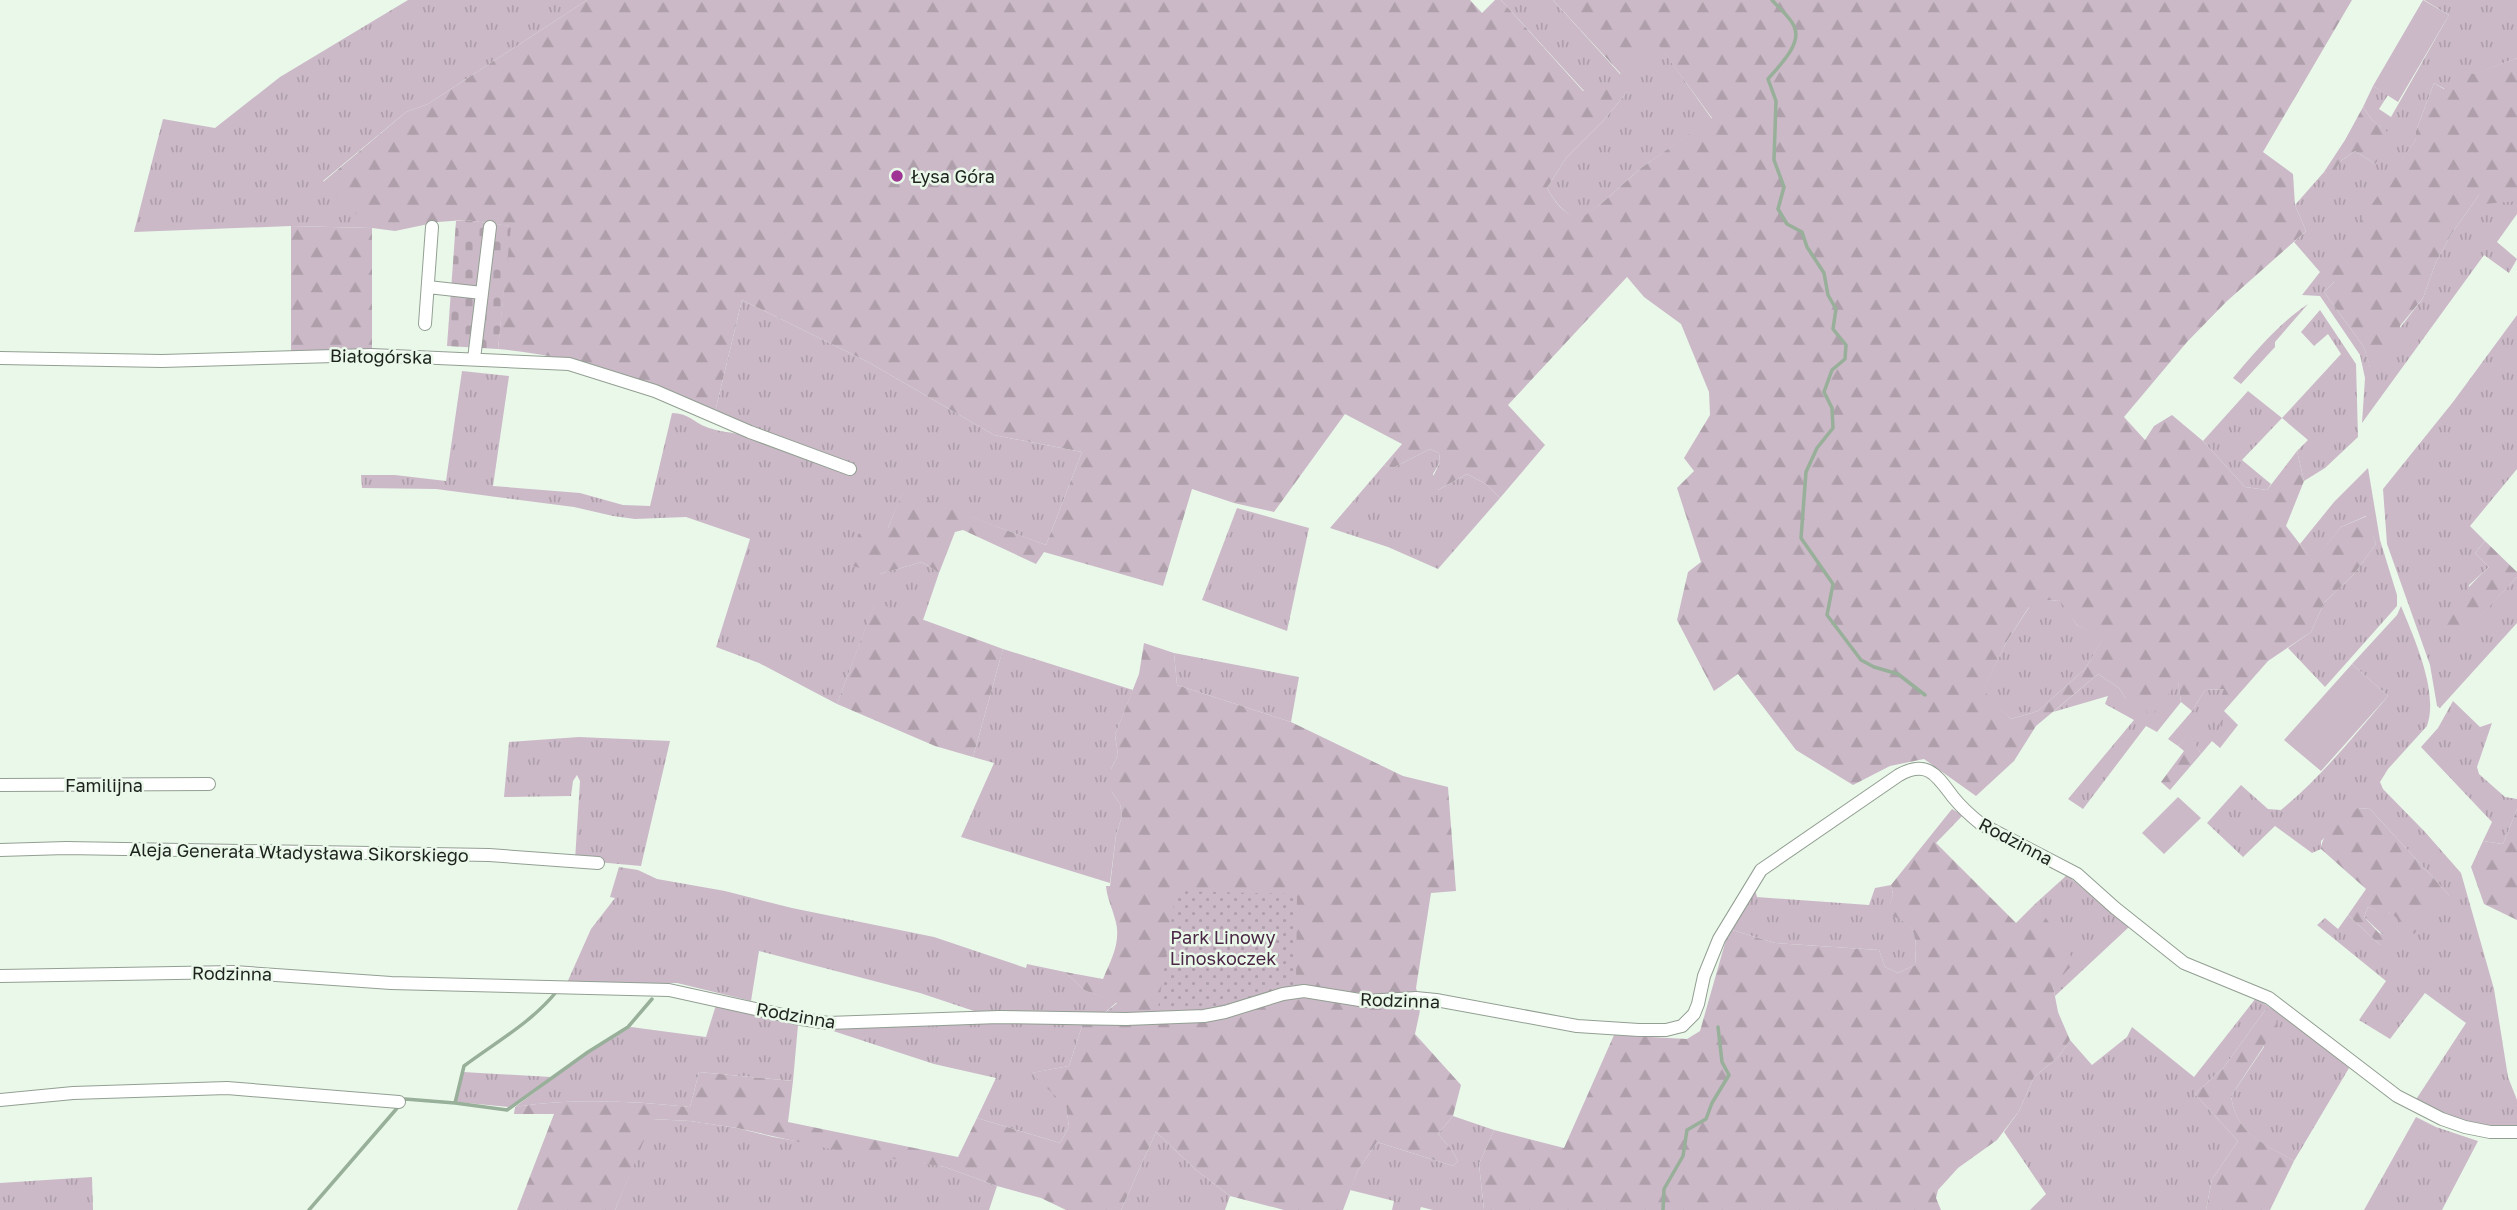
<svg xmlns="http://www.w3.org/2000/svg" width="2517" height="1210" font-family="'Golos Text',sans-serif">
	<defs>
		<pattern id="grass-tufts" width="24" height="20" patternUnits="userSpaceOnUse" patternTransform="scale(1.75)"><rect width="24" height="20" fill="#cbb9c8"/><path d="M3 7l-1-3M5 7V3M7 7l1-3M15 17l-1-3M17 17v-4M19 17l1-3" fill="none" stroke="#ae9fab"/></pattern>
		<pattern id="forest-firs" width="22" height="20" patternUnits="userSpaceOnUse" patternTransform="scale(1.75)"><rect width="22" height="20" fill="#cbb9c8"/><path d="M5 1l3.5 6h-7zM16 11l3.5 6h-7z" fill="#ae9fab"/></pattern>
		<pattern id="cemetery-stones" width="16" height="16" patternUnits="userSpaceOnUse" patternTransform="scale(1.75)"><rect width="16" height="16" fill="#cbb9c8"/><path d="M2 7V4a2 2 0 0 1 4 0v3zM10 15v-3a2 2 0 0 1 4 0v3z" fill="#ae9fab"/></pattern>
		<pattern id="park-dots" width="8" height="8" patternUnits="userSpaceOnUse" patternTransform="scale(1.75)"><rect width="8" height="8" fill="#cbb9c8"/><path d="M2 2h.1M6 6h.1" fill="none" stroke="#ae9fab" stroke-width="1.8" stroke-linecap="round"/></pattern>
	</defs>
	<rect width="100%" height="100%" fill="#eaf8ea"/>
	<!-- grass -->
	<path fill="url(#grass-tufts)" d="M408,0H587L428,104L406,112L323,181L372,228L291,226L134,232L163,119L215,128L280,77Z
		M1501,0H1553L1620,74L1657,42L1712,119L1641,168L1602,203L1580,220C1564,214 1555,202 1547,188L1566,158L1603,121L1627,92L1584,91Z
		M2424,0H2517V58L2448,84L2445,89L2434,83L2416,131V139L2377,199L2334,282L2324,292L2364,347L2370,367L2423,298L2436,262L2452,233L2479,195L2517,201V214L2497,242L2517,259L2509,273L2484,255L2362,423L2365,378L2360,355L2320,296L2302,295L2320,272L2294,242L2306,231L2295,205L2324,172L2330,175L2342,160L2355,151L2375,164L2382,128L2372,120L2363,107L2373,86L2388,95L2379,109L2391,117L2449,15Z
		M742,300L868,362L994,435L1082,452L1046,545L903,492L888,528L880,574L922,562L939,573L923,620L875,603L837,704L759,663L716,647L750,539L686,517L635,519L613,516L574,507L436,489L362,488L361,475H395L446,481L462,371L509,376L493,486L580,493L623,505L650,506L672,413C689,414 691,420 704,426C715,431 728,432 739,434L715,412Z
		M2308,304L2275,342V347L2241,384L2233,378C2256,351 2278,324 2308,304Z
		M2320,310L2356,364L2358,437L2325,468L2304,481L2297,451L2308,440L2282,418L2242,460L2271,484L2267,490L2245,487L2203,441L2248,391L2282,418L2341,354L2328,334L2314,346L2301,332Z
		M2517,315V469L2470,526L2485,541L2475,553L2489,567L2469,585L2464,633L2517,577V623L2440,708L2437,706L2430,665L2387,544L2383,489L2453,402Z
		M1430,449L1439,453L1440,462L1433,474L1438,490L1467,474L1486,484L1500,498L1438,569L1388,547L1330,528L1384,465L1393,468Z
		M2368,468L2380,540L2397,595V606L2325,687L2288,648L2311,632L2324,603L2354,574L2376,544L2366,516L2341,527L2313,562L2300,544L2334,502Z
		M1237,508L1309,528L1287,631L1202,600Z
		M2047,600L2061,601L2077,625L2104,637L2085,669L2038,711L2011,719L1982,691L2007,641L2030,606Z
		M2401,606C2414,638 2439,692 2427,726L2388,769L2380,782L2383,789L2425,832L2461,873L2494,989L2508,1077L2517,1100V1129C2476,1125 2452,1121 2415,1101L2466,1023L2425,993L2390,1039L2359,1020L2386,981L2317,925L2325,918L2338,929L2348,915L2380,945L2383,935L2364,917L2368,907L2386,915L2390,912L2449,895L2370,809L2357,808L2321,841V849L2312,853L2275,826L2243,857L2207,823L2241,785L2268,809L2281,810C2321,777 2355,735 2388,696L2352,664L2397,615Z
		M1003,649L1133,690L1115,735L1118,755L1111,769L1112,792L1120,804L1122,816L1116,835L1110,883L961,837L994,763L973,757Z
		M1174,653L1299,677L1291,722L1177,685Z
		M2098,674L2119,688L2126,699L2178,681L2181,702L2157,732L2146,726L2083,809L2068,799L2134,720L2105,704L2108,696L2053,712Z
		M2225,689L2224,711L2238,725L2220,748L2212,741L2201,754L2190,736L2178,746L2168,739L2192,711L2205,690Z
		M2453,701L2480,727L2492,723L2477,767L2479,774L2505,797L2517,799V809L2503,844L2483,841L2492,822L2421,747L2438,728Z
		M579,737L670,741L641,866L575,860L580,781L577,775L573,781L571,796L504,797L509,742Z
		M619,867L638,870L657,879L725,891L792,908L934,937L1026,968L1027,964L1065,972L1084,990L1117,1002L1100,1017L983,1014L920,993L759,951L751,1001L677,983L566,985L591,929L615,898L610,897Z
		M2067,875L2129,927L2055,996L2036,903Z
		M1891,885L1893,894L1888,913C1918,925 1917,935 1915,965L1898,973L1885,967L1879,950L1775,943L1729,929L1755,890L1757,897L1869,905L1875,888Z
		M2256,998L2309,1034L2349,1068L2294,1161C2262,1142 2237,1136 2231,1096L2264,1047L2266,1009L2224,1067L2195,1094L2238,1141L2212,1179L2206,1210H2030L2046,1194L2004,1132L2019,1111L2034,1077L2059,1056L2070,1040L2092,1065L2127,1037L2132,1027L2194,1077Z
		M716,1005L798,1025L793,1081L699,1072L690,1107C631,1101 573,1098 515,1107L590,1051L631,1027L706,1037Z
		M1028,1022L1083,1023L1069,1066L1032,1073L1066,1105L1069,1127L1060,1143L977,1118L996,1078L934,1064L824,1028Z
		M463,1072L551,1077L509,1107L456,1102Z
		M1453,1116L1494,1130L1479,1164L1484,1210H1433L1421,1207L1420,1210H1392L1394,1201L1350,1190L1358,1170L1377,1142L1453,1166L1458,1161L1451,1149L1438,1134Z
		M2416,1117L2436,1127L2478,1141L2442,1210H2364Z
		M652,1119L690,1121L737,1128L773,1137L945,1167L997,1186L989,1210H615Z
		M1156,1132L1196,1170L1230,1196L1225,1210H1121Z
		M92,1177L93,1210H0V1183Z"/>
	<!-- forest -->
	<path fill="url(#forest-firs)" fill-rule="evenodd" d="M587,0H1470L1482,13L1495,0H1501L1583,91L1606,90L1616,80L1627,92L1603,121L1566,158L1547,188C1555,202 1563,214 1580,219L1602,203L1641,168L1712,118L1657,43L1621,74L1553,0H2352L2263,152L2293,174L2295,205L2306,231L2226,302L2187,342L2124,417L2145,440L2154,426L2172,415L2203,441L2245,487L2267,490L2297,451L2304,481L2286,526L2313,561L2341,527L2367,516L2376,544L2354,574L2324,603L2311,632L2268,661L2224,711L2222,727L2214,716L2224,689L2205,690L2192,711L2181,702L2178,682L2152,715L2126,699L2119,688L2098,674L2036,726L2014,761L1976,796L1924,759L1890,766L1853,785L1796,750L1738,674L1714,691L1677,620L1688,572L1701,562L1677,488L1694,471L1684,458L1710,415L1709,392L1681,324L1644,297L1627,277L1508,405L1545,445L1500,498L1486,484L1467,474L1438,490L1430,483L1440,462L1439,453L1430,449L1393,468L1384,465L1402,444L1345,414L1274,512L1234,503L1192,489L1163,586L1044,552L1036,564L963,530L955,532L939,573L922,562L880,574L853,566L858,534L888,528L903,491L1046,545L1082,452L994,435L868,362L742,300L715,412C645,380 575,356 498,349L510,226L465,220L438,222L395,231L372,228V351L291,352V226L371,228L323,182L406,112L428,104ZM2047,600L2060,601L2077,625L2103,638L2085,669L2038,711L2011,719L1983,690L2007,641L2029,607L2034,611Z
		M2517,58V201L2484,204L2479,195L2452,233L2436,262L2423,298L2400,326C2403,346 2384,357 2370,368L2364,347L2324,292L2334,282L2327,271L2416,139V131L2434,83L2444,89L2457,70L2473,74Z
		M2363,107L2372,120L2394,137L2375,164L2355,151L2342,160L2330,176L2324,172L2345,140Z
		M2485,541L2517,572V577L2464,634L2444,626C2455,602 2469,585 2489,567L2475,553Z
		M875,602L1003,649L973,757L935,746L837,704Z
		M1144,643L1174,653L1177,685L1291,722L1403,776L1448,787L1456,891L1431,893L1416,988L1421,1006L1415,1034L1461,1085L1453,1116L1438,1134L1451,1149L1458,1161L1453,1166L1377,1142L1358,1170L1343,1210H1284L1230,1196L1196,1170L1156,1132L1121,1210H1066L1041,1198L997,1186L945,1167L830,1149L737,1128L690,1121L653,1119L615,1210H517L554,1114H514L515,1107C573,1098 631,1101 690,1107L699,1072L793,1081L788,1122L958,1157L977,1118L1060,1143L1069,1127L1066,1106L1031,1073L1069,1066L1083,1023L1100,1017L1117,1003L1084,990L1065,972L1103,979C1111,960 1122,941 1115,919C1112,907 1107,898 1106,886H1110L1116,835L1122,816L1120,804L1112,792L1110,782L1111,769L1118,755L1115,735L1139,674Z
		M2190,735L2201,754L2170,790L2161,782L2184,751L2178,746Z
		M2357,808L2370,809L2449,895L2414,934L2390,912L2386,916L2368,907L2364,917L2378,932L2383,935L2391,929L2397,933L2391,945H2380L2348,915L2366,889L2321,849C2322,831 2344,818 2357,808Z
		M1952,809L1963,815L1936,843L2016,923L2036,903L2075,962L2053,986L2058,1012L2070,1040L2059,1056L2034,1077L2019,1111L1997,1140L1958,1168L1938,1190L1936,1198L1941,1210H1484L1479,1164L1494,1130L1564,1148L1614,1035L1687,1039L1700,1031L1729,929L1775,943L1879,950L1885,967L1898,973L1915,965C1917,935 1918,925 1887,914L1893,894L1891,885Z
		M2517,809V920L2484,904L2471,867L2483,841L2503,844Z
		M2266,1009H2275L2277,1026L2231,1096C2237,1136 2263,1142 2294,1161L2270,1210H2206L2212,1179L2238,1141L2195,1094L2224,1067Z"/>
	<!-- cemetery -->
	<path fill="url(#cemetery-stones)" d="M465,220L511,226L498,349L447,346L456,221Z"/>
	<!-- park -->
	<path fill="url(#park-dots)" d="M1176,891L1297,894L1296,984C1252,996 1204,1017 1158,1008Z"/>
	<!-- garden -->
	<path fill="#cbb9c8" d="M2423,0L2449,15L2398,102L2373,86Z
		M2352,664L2388,696L2321,771L2284,740Z
		M2178,797L2201,818L2164,854L2142,833Z"/>
	<g fill="none" stroke-linecap="round" stroke-linejoin="round">
		<!-- stream -->
		<path stroke="#98af99" stroke-width="3.5" d="M1772,0C1779,8 1790,17 1794,26C1803,44 1778,67 1768,79L1776,101L1774,160L1784,187L1778,209L1787,224L1802,232L1807,247L1824,273L1828,295L1836,309L1833,329L1846,345L1845,359L1832,370L1824,392L1832,408L1833,428L1817,448L1806,472L1801,538L1833,584L1827,615L1861,660L1874,667L1898,674L1925,695
			M455,1103L507,1110L588,1052L628,1027L652,999
			M309,1210L405,1099L455,1103L464,1066C496,1042 531,1023 557,991
			M1663,1210L1664,1189L1683,1156L1687,1130L1706,1119L1712,1103L1729,1075L1722,1062L1718,1027"/>
		<defs>
			<path id="street" d="M428,287L482,293
				M425,324L432,227
				M0,358L162,361L371,355L569,364L655,391L750,432L850,469
				M474,359L490,227
				M0,785L209,784
				M0,850L66,848L489,855L598,863
				M0,976L234,972L391,983L669,990L801,1019L828,1023L999,1017L1126,1019L1204,1016L1225,1012L1283,994L1304,991L1366,1001L1416,998L1436,1000L1577,1026L1639,1030H1666L1682,1026L1694,1014L1698,1004L1704,976L1719,939L1761,870L1899,775C1928,759 1937,776 1953,797C1961,807 1971,816 1981,824L2077,874L2115,908L2184,963L2269,998L2397,1096L2442,1119L2465,1127L2490,1132H2517
				M0,1100L73,1093L227,1088L399,1102"/>
		</defs>
		<!-- street casing -->
		<use href="#street" stroke="#929f92" stroke-width="14"/>
		<!-- street -->
		<use href="#street" stroke="#fff" stroke-width="12"/>
	</g>
	<!-- markers -->
	<circle fill="#9f3495" stroke="#eaf8ea" stroke-width="2.5" cx="897" cy="176" r="7"/>
	<g text-anchor="middle" dominant-baseline="central" stroke-width="5" stroke-linejoin="round" paint-order="stroke">
		<!-- poi labels -->
		<g font-size="18" fill="#1d221d" stroke="#eaf8ea" text-anchor="start">
			<text x="911" y="176">Łysa Góra</text>
		</g>
		<!-- street labels -->
		<g font-size="18" fill="#1d221d" stroke="#eaf8ea">
			<text transform="translate(381 356) rotate(1)">Białogórska</text>
			<text x="104" y="785">Familijna</text>
			<text transform="translate(2016 841) rotate(28)">Rodzinna</text>
			<text transform="translate(299 852) rotate(1)">Aleja Generała Władysława Sikorskiego</text>
			<text transform="translate(232 973) rotate(1)">Rodzinna</text>
			<text transform="translate(1400 1000) rotate(2)">Rodzinna</text>
			<text transform="translate(796 1015) rotate(10)">Rodzinna</text>
		</g>
		<!-- park labels -->
		<g font-size="18" fill="#4b2746" stroke="#eaf8ea">
			<text x="1223" y="937">Park Linowy<tspan x="1223" dy="21">Linoskoczek</tspan></text>
		</g>
	</g>
</svg>
